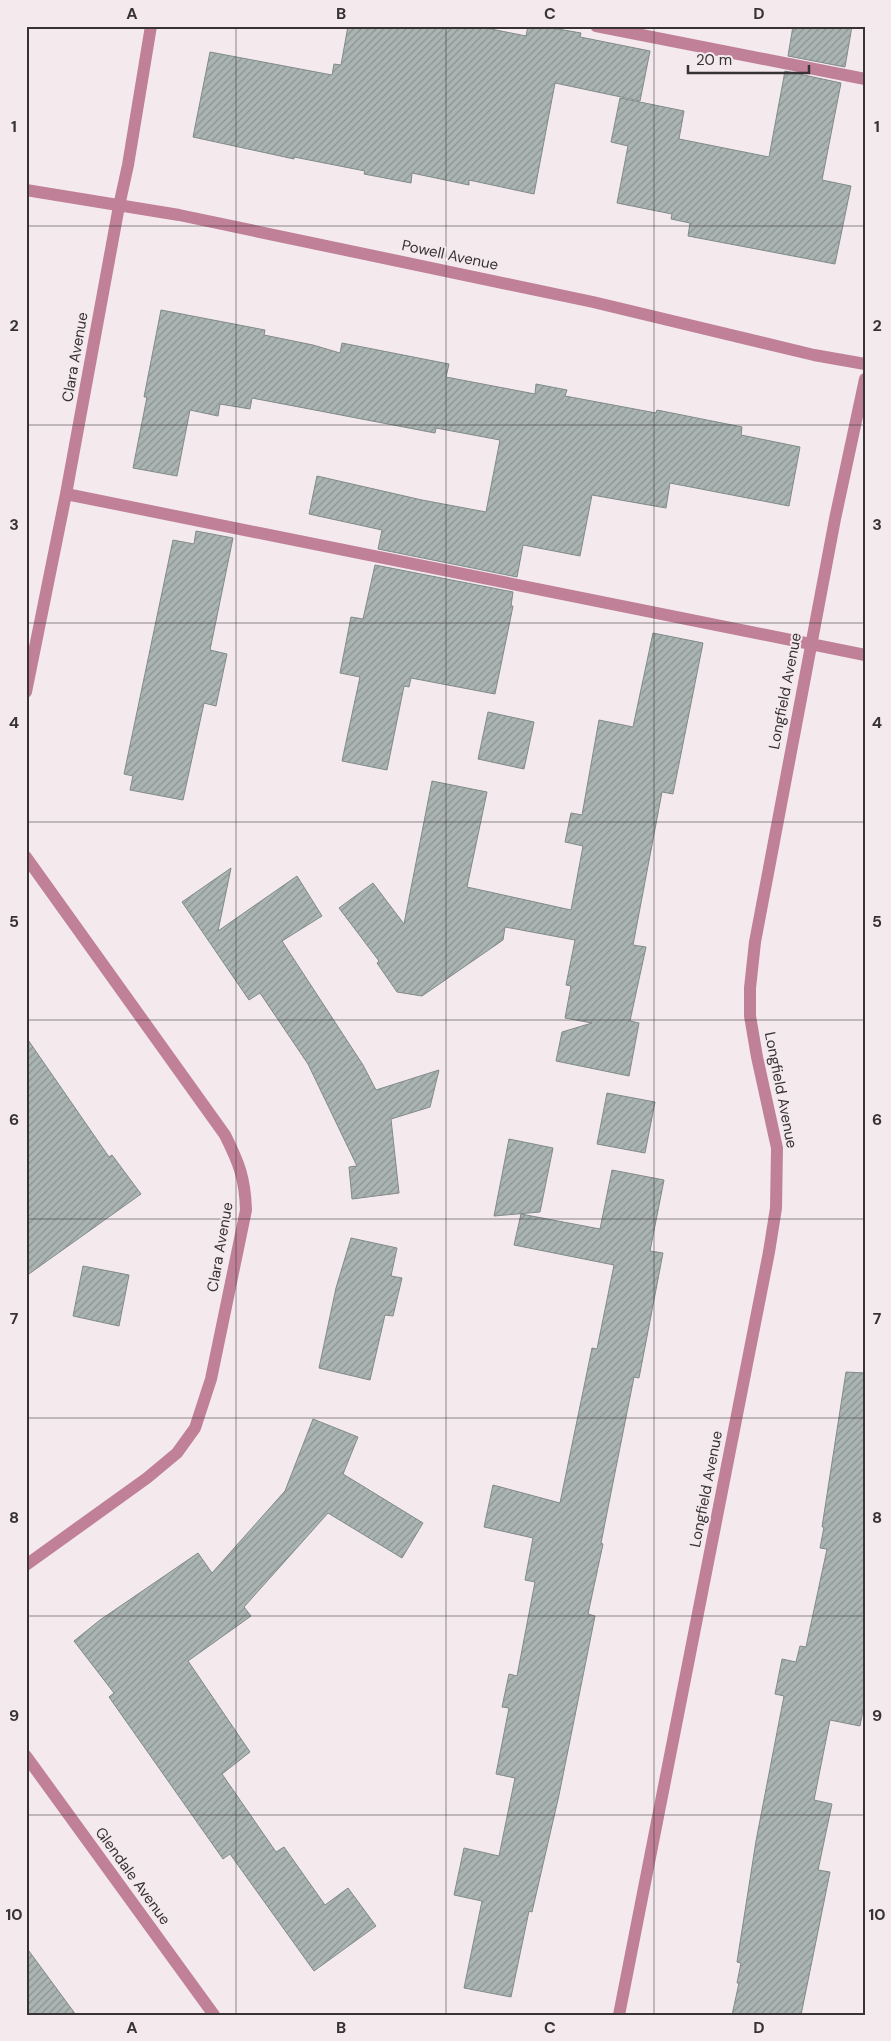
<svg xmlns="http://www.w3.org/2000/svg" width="891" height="2041" font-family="'DM Sans',sans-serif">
	<defs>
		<pattern id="building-hatch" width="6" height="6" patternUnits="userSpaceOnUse" patternTransform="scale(1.25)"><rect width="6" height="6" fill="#aab4b2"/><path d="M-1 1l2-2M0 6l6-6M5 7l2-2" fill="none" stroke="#8b9392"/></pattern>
	</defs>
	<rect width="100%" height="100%" fill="#f4e9ed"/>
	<!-- building -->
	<path fill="url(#building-hatch)" stroke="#818b89" d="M348,26H476L526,36L528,26H541L581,33L580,37L650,51L640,101L555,83L534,194L469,180V185L412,173L411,183L364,174L365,171L294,157V159L193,137L210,52L332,75L334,64L341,65Z
		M793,26H852L845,67L788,56Z
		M785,71L841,83L822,180L851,186L835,264L688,236L690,223L671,219L672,214L617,203L628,146L611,142L620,98L684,111L679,139L769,157Z
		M161,310L265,330L264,335L313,345L340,353L342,343L449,364L446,377L535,394L536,384L567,390L565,396L656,413L657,410L742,427L741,435L800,447L789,506L670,483L666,508L592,495L580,556L523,545L517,577L378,549L382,530L309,514L317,476L422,500L486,512L500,440L436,428L435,433L252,398L250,409L220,404L218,416L190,410L177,476L133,468L147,397H144Z
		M196,531L233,538L210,650L227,654L216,706L204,703L183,800L130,790L133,776L124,774L173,540L194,544Z
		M375,565L513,592L511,606H513L495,694L411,678L409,687L404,686L387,770L342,761L360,677L340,673L351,617L363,619Z
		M653,633L703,643L673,794L662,792L633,945L646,947L630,1021L639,1023L629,1076L556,1061L562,1032L592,1023L565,1018L571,986L566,985L575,940L505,927L503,940L422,996L397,992L377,963L379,961L339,908L373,883L404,924L432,781L487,792L467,887L571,910L583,846L565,842L571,813L582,815L599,720L633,727Z
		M488,712L534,722L524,769L478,759Z
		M231,868L218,931L297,876L322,916L282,941L363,1065L376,1090L439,1070L430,1107L391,1119L399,1193L352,1199L349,1167L357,1166L308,1064L260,993L249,1000L182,902Z
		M26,1037L109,1157L112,1155L141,1194L26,1276Z
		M607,1093L655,1102L645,1153L597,1144Z
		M509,1139L553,1148L540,1212L494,1216Z
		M612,1170L664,1180L650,1251L663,1253L639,1378L634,1377L601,1543L603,1544L588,1614L595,1616L559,1795L532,1912L529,1911L511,1997L464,1988L482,1901L454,1895L464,1848L499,1856L515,1778L496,1774L509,1708L502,1707L509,1674L517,1676L535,1582L525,1580L533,1538L484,1527L493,1485L560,1503L592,1348L597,1349L614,1265L514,1245L521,1214L600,1229Z
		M351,1238L397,1248L391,1276L402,1278L393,1316L385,1315L370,1380L319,1368L336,1288Z
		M83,1266L129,1275L119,1326L73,1316Z
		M846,1372L865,1373V1700L860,1726L830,1720L814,1800L832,1804L818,1870L830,1872L801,2015H732L739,1983H737L741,1963L737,1962L756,1841L784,1696L775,1694L782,1659L796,1662L800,1646L806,1647L827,1549L820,1548L824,1527H822Z
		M313,1419L358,1437L343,1474L423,1523L402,1558L328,1513L244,1607L251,1616L188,1661L250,1752L222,1774L276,1852L284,1847L325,1905L348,1888L376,1926L314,1971L230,1854L223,1859L109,1697L114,1693L74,1641L100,1620L198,1553L212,1573L285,1491Z
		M26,1947L76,2015H26Z"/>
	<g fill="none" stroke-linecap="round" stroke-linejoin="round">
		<!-- minor -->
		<path stroke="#bf8098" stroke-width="12" d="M596,26L865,79
			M26,190L179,215L593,302L814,355L865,364
			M66,494L865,655
			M26,692L66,494L119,206L128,165L151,26
			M26,857L225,1135C239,1163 245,1178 246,1210L211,1379L195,1428L177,1453L147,1478L26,1565
			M26,1756L214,2015
			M619,2015L769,1252L776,1208L777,1148L757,1057L750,1016V988L755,942L835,519L865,379"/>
	</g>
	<!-- grid -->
	<path fill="none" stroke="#373334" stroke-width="1" stroke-opacity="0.55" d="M236,26V2015M446,26V2015M654,26V2015M26,226H865M26,425H865M26,623H865M26,822H865M26,1020H865M26,1219H865M26,1418H865M26,1616H865M26,1815H865"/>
	<g text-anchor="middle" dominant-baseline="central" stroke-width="4" stroke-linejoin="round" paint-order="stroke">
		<!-- street labels -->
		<g font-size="15" fill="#373334" stroke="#f4e9ed">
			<text transform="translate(450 255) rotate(12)">Powell Avenue</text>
			<text transform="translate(75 357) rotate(-80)">Clara Avenue</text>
			<text transform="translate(785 691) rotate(-79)">Longfield Avenue</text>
			<text transform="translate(781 1090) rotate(79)">Longfield Avenue</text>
			<text transform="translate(220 1247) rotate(-80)">Clara Avenue</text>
			<text transform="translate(706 1489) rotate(-79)">Longfield Avenue</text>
			<text transform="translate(133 1876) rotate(54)">Glendale Avenue</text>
		</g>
	</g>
	<!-- border -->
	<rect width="891" height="2041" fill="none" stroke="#f4e9ed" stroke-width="55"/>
	<!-- scale -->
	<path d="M688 65v8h121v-8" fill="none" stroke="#373334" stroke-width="2.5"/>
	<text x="696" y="65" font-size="15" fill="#373334" stroke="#f4e9ed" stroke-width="4" paint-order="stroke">20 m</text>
	<rect x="28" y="28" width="836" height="1986" fill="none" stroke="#373334" stroke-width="2"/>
	<g font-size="16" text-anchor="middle" font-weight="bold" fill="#373334">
		<text x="132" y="19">A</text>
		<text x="341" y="19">B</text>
		<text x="550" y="19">C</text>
		<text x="759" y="19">D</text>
		<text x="14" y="132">1</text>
		<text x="877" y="132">1</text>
		<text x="14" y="331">2</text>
		<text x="877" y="331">2</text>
		<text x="14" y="530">3</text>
		<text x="877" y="530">3</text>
		<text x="14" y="728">4</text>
		<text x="877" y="728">4</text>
		<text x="14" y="927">5</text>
		<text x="877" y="927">5</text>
		<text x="14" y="1125">6</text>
		<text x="877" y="1125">6</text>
		<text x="14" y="1324">7</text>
		<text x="877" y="1324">7</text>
		<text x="14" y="1523">8</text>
		<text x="877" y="1523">8</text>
		<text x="14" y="1721">9</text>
		<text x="877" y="1721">9</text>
		<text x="14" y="1920">10</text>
		<text x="877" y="1920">10</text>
		<text x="132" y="2033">A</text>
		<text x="341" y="2033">B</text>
		<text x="550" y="2033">C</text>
		<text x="759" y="2033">D</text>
	</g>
</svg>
